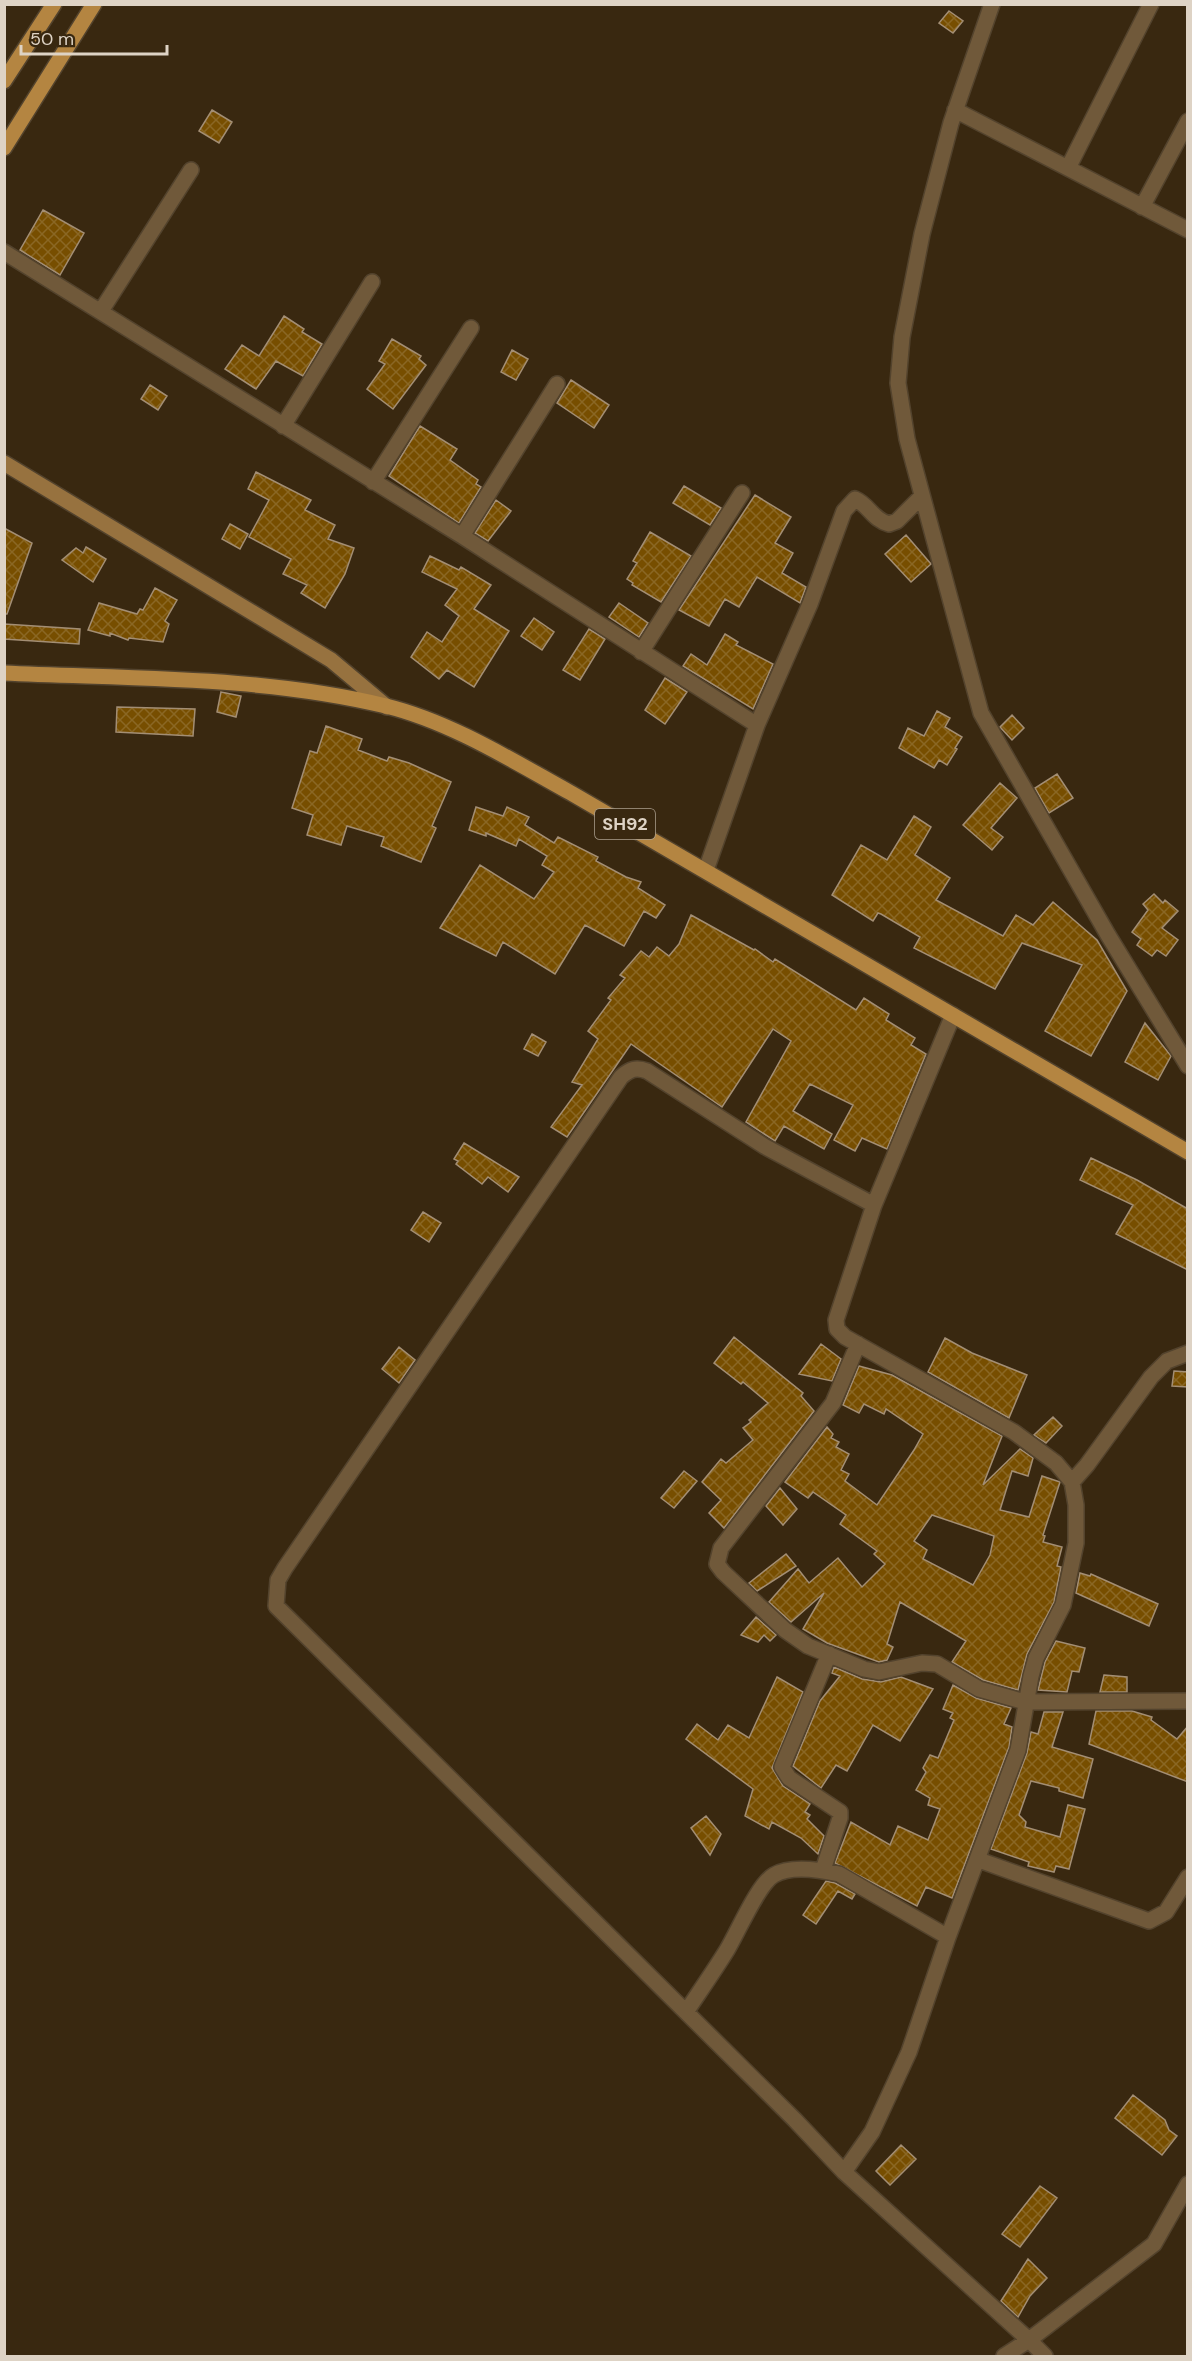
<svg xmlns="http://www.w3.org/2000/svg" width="1192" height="2361" font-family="'DM Sans',sans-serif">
	<defs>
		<pattern id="building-cross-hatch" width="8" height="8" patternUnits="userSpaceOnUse" patternTransform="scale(1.5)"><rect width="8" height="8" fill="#774e00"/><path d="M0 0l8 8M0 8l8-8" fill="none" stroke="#8a6724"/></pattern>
	</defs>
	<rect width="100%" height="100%" fill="#392810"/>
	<!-- building -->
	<path fill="url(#building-cross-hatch)" stroke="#a38e74" stroke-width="1.5" fill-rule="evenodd" d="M949,11L963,21L953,33L939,23Z
		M212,110L232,122L219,143L199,131Z
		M43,210L84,233L60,275L20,250Z
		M284,316L304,329L302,332L322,344L303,376L276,361L256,389L225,369L242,345L259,356Z
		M392,339L421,356L419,359L426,365L393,409L367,389L385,364L379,361Z
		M512,350L528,359L516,380L501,372Z
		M571,380L609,405L594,428L557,403Z
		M150,385L167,396L158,410L141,399Z
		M420,426L457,449L450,460L478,480L476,484L481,487L459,523L389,476Z
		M256,472L311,500L305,510L335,525L328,539L354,548L345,574L325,608L301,593L307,585L283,574L291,559L249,537L269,500L248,489Z
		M684,486L721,508L710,525L673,503Z
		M755,495L791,517L775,543L793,553L782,573L806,587L800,603L757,577L739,607L725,599L709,626L679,610Z
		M496,500L511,511L488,541L475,533Z
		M230,524L248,534L240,549L222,539Z
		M4,528L32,543L7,614H4Z
		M650,532L691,556L661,602L632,585L633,583L627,579L637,563L633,561Z
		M906,535L931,564L911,582L885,554Z
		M86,547L106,559L93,582L62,560L76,548L83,553Z
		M430,556L459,570L461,567L491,585L474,609L509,631L474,687L447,670L439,679L411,657L427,632L442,642L459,616L445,605L457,589L422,572Z
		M155,588L177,600L165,621L169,624L163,642L129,638L128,640L110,633V636L88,630L99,603L137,614L140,609L143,610Z
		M619,603L648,623L639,637L609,617Z
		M534,618L554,632L542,650L521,636Z
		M4,624L80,629L79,644L4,639Z
		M589,629L605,639L580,680L563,670Z
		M725,634L738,642L736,645L773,664L753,709L683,666L691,654L707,665Z
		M665,678L687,692L665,724L645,710Z
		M221,692L241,696L236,717L217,712Z
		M117,707L195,709L193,736L116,732Z
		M937,711L950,718L945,727L962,737L955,748L957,749L947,765L939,760L934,768L899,748L908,728L924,736Z
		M1012,715L1024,728L1012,740L1000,727Z
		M326,726L362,739L358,750L387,761L389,757L409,763L451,782L432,826L436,828L421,862L381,846L384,837L347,826L341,845L307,835L313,815L292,808L310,751L317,753Z
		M1057,774L1073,798L1049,813L1035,788Z
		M1000,783L1017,798L991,828L1003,837L992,850L963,825Z
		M476,807L503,816L507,807L529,817L525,825L554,843L558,837L598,857L596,861L626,877L641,882L638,888L665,905L656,918L644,911L624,946L585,925L555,974L503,942L496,956L440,928L480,865L534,899L554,872L542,865L547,856L519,839L516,846L486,833V836L469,830Z
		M914,816L931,827L915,855L950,878L936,900L1003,936L1016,915L1033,925L1053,902L1097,940L1127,991L1091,1056L1045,1031L1082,965L1022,943L995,989L914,948L920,937L881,914L878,913L873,921L832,895L861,845L887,860Z
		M1154,894L1163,903L1165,900L1178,911L1162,928L1178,940L1166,956L1157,950L1152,956L1137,945L1141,939L1132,932L1148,910L1143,904Z
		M691,915L754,950L755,949L773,962L775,959L856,1010L864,998L889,1014L886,1020L915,1038L911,1045L926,1054L887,1149L862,1138L855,1151L834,1140L853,1105L810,1084L793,1111L832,1134L824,1149L784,1126L775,1141L746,1122L791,1041L773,1029L722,1107L631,1044L567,1137L551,1127L582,1085L572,1082L598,1039L588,1031L611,1000L608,998L625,978L620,975L641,951L649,957L657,947L669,956L679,944Z
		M1145,1023L1171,1056L1158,1080L1125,1062Z
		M532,1034L546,1042L538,1056L524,1049Z
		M464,1143L519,1177L508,1192L488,1177L482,1184L456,1164L458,1161L454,1159Z
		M1091,1158L1137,1180L1188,1209V1270L1116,1234L1133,1205L1080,1180Z
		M423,1212L441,1223L429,1242L411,1230Z
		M734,1337L803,1393L801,1396L814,1411L724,1528L709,1513L721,1500L702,1482L721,1459L726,1463L753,1440L743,1428L751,1422L749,1420L768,1403L743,1382L741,1384L714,1363Z
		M945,1338L972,1353L1027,1375L1009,1418L928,1372Z
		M821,1344L841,1359L832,1381L799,1374Z
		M399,1347L415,1360L399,1383L382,1369Z
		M859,1366L892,1375L1002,1436L983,1485L1020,1449L1033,1458L1028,1476L1012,1471L1000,1510L1029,1517L1042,1476L1060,1482L1043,1535L1045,1536L1043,1542L1062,1547L1057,1566L1061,1567L1054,1602L1027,1654L1018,1690L983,1680L952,1662L966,1641L900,1602L887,1644L893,1647L887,1660L879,1662L827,1643L803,1629L824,1593L791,1622L769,1602L798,1569L809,1583L838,1558L862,1587L885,1564L874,1554L877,1551L840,1524L846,1515L813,1492L808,1498L785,1482L827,1427L833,1434L831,1438L839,1442L836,1447L849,1454L841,1470L849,1474L845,1481L877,1505L914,1450L923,1434L886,1409L884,1414L864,1404L859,1413L843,1405ZM932,1515L994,1536L990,1555L973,1585L923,1559L927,1550L914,1541Z
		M1174,1371L1188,1372V1387L1172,1386Z
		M1053,1417L1062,1426L1046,1443L1034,1435Z
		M684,1471L697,1481L674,1508L661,1498Z
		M780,1488L797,1509L783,1525L766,1506Z
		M786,1554L796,1566L757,1591L749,1583Z
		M1080,1573L1090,1576L1091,1574L1158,1604L1149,1626L1076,1593Z
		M756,1617L776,1635L770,1641L764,1635L758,1642L741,1635Z
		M1056,1641L1085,1648L1079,1672L1072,1671L1067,1692L1038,1690L1045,1662Z
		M834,1667L862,1679L881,1682L901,1677L933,1689L900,1741L873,1725L847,1771L836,1765L821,1788L793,1766L820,1701L840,1676L832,1673Z
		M1104,1675L1127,1677V1692H1100Z
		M777,1677L803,1692L772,1768L783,1786L810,1804L805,1812L810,1815L807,1819L824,1836L818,1854L801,1838L772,1822L769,1829L745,1816L753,1789L686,1739L697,1724L718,1740L728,1725L749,1738Z
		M953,1685L976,1698L1011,1708L1004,1724L1012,1727L1009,1747L952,1898L926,1887L917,1906L835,1863L851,1822L890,1845L898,1826L928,1840L940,1809L928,1805L930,1798L916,1790L926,1772L923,1768L930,1755L938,1758L954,1720L950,1718L953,1713L943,1709Z
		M1096,1711H1132L1152,1717L1151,1720L1177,1739L1188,1726V1782L1089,1744Z
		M1044,1712H1063L1052,1747L1093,1759L1083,1798L1059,1791V1788L1031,1781L1019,1815L1026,1822L1025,1827L1060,1837L1068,1805L1085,1809L1069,1869L1056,1866L1054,1872L1028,1866L1029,1862L991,1849L1027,1753L1031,1732L1038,1734Z
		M706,1816L721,1834L710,1855L691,1828Z
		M826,1881L835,1883L855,1894L852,1899L838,1891L816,1924L803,1915Z
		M1133,2095L1165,2120L1169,2130L1177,2136L1162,2155L1115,2118Z
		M901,2145L916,2159L890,2185L876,2171Z
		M1040,2186L1057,2198L1020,2247L1002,2234Z
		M1028,2259L1047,2278L1030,2296L1018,2317L1001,2301Z"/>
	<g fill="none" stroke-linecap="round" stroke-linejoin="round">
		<defs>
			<path id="street" d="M992,4L951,123L922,234L902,337L898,383L907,439L981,713L1108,935L1188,1066
				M955,110L1188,230
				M1068,168L1151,4
				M1142,207L1188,121
				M4,252L462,536L757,725
				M101,311L191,170
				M283,426L372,282
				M373,482L471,328
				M462,536L557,384
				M641,652L742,493
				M706,870L757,725L810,604L844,511L855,499C869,505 873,520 889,524L897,521L922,496
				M874,1205L764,1146L647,1071C636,1067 630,1069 621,1077L285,1568L278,1580L276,1606L795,2120L844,2172L1029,2340L1154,2244L1188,2184
				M858,1344L833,1403L721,1548L717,1564L723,1572L785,1630L808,1646L864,1669L879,1672L922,1663L937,1664L979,1689L1025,1702L1188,1701
				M1072,1482L1087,1465L1151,1377L1167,1361L1188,1353
				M979,1860L1149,1921L1166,1912L1188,1877
				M823,1870L840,1818V1812L789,1778L782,1767L829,1654
				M686,2012C700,1991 714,1971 727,1950C738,1932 758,1884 774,1875C791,1865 821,1870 839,1874L948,1937
				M844,2172L872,2132L909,2052L948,1937L1018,1750L1031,1676L1036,1658L1063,1605L1076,1543V1505L1072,1482L1056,1463L1014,1432L845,1337L837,1329L836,1320L874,1205L953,1015
				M1004,2356L1029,2340L1045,2356"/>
			<path id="secondary" d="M4,463L331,660L387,707"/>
			<path id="primary" d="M4,81L54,4
				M4,148L94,4
				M4,673C131,679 262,676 386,706C451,722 513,761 571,793L1188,1152"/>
		</defs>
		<!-- street casing -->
		<use href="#street" stroke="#53432d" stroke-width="18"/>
		<!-- secondary casing -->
		<use href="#secondary" stroke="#53432d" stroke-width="18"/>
		<!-- primary casing -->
		<use href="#primary" stroke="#53432d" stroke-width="18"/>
		<!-- street -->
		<use href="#street" stroke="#70593a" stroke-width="15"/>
		<!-- secondary -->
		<use href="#secondary" stroke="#97723f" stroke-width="15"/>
		<!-- primary -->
		<use href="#primary" stroke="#b48541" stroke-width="15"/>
	</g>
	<g text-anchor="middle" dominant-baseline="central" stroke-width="6" stroke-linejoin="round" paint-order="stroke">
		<!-- shield labels -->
		<rect fill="#392810" stroke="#aca08f" stroke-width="1.5" x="595" y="809" width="60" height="30" rx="4.5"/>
		<g font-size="18" font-weight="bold" fill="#ded3c5">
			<text x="625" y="824">SH92</text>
		</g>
	</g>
	<!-- border -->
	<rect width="1192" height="2361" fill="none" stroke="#ded3c5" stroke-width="12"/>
	<!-- scale -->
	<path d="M21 45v9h146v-9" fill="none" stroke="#ded3c5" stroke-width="3"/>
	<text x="30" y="45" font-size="18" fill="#ded3c5" stroke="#392810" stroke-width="4.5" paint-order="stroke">50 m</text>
</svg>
